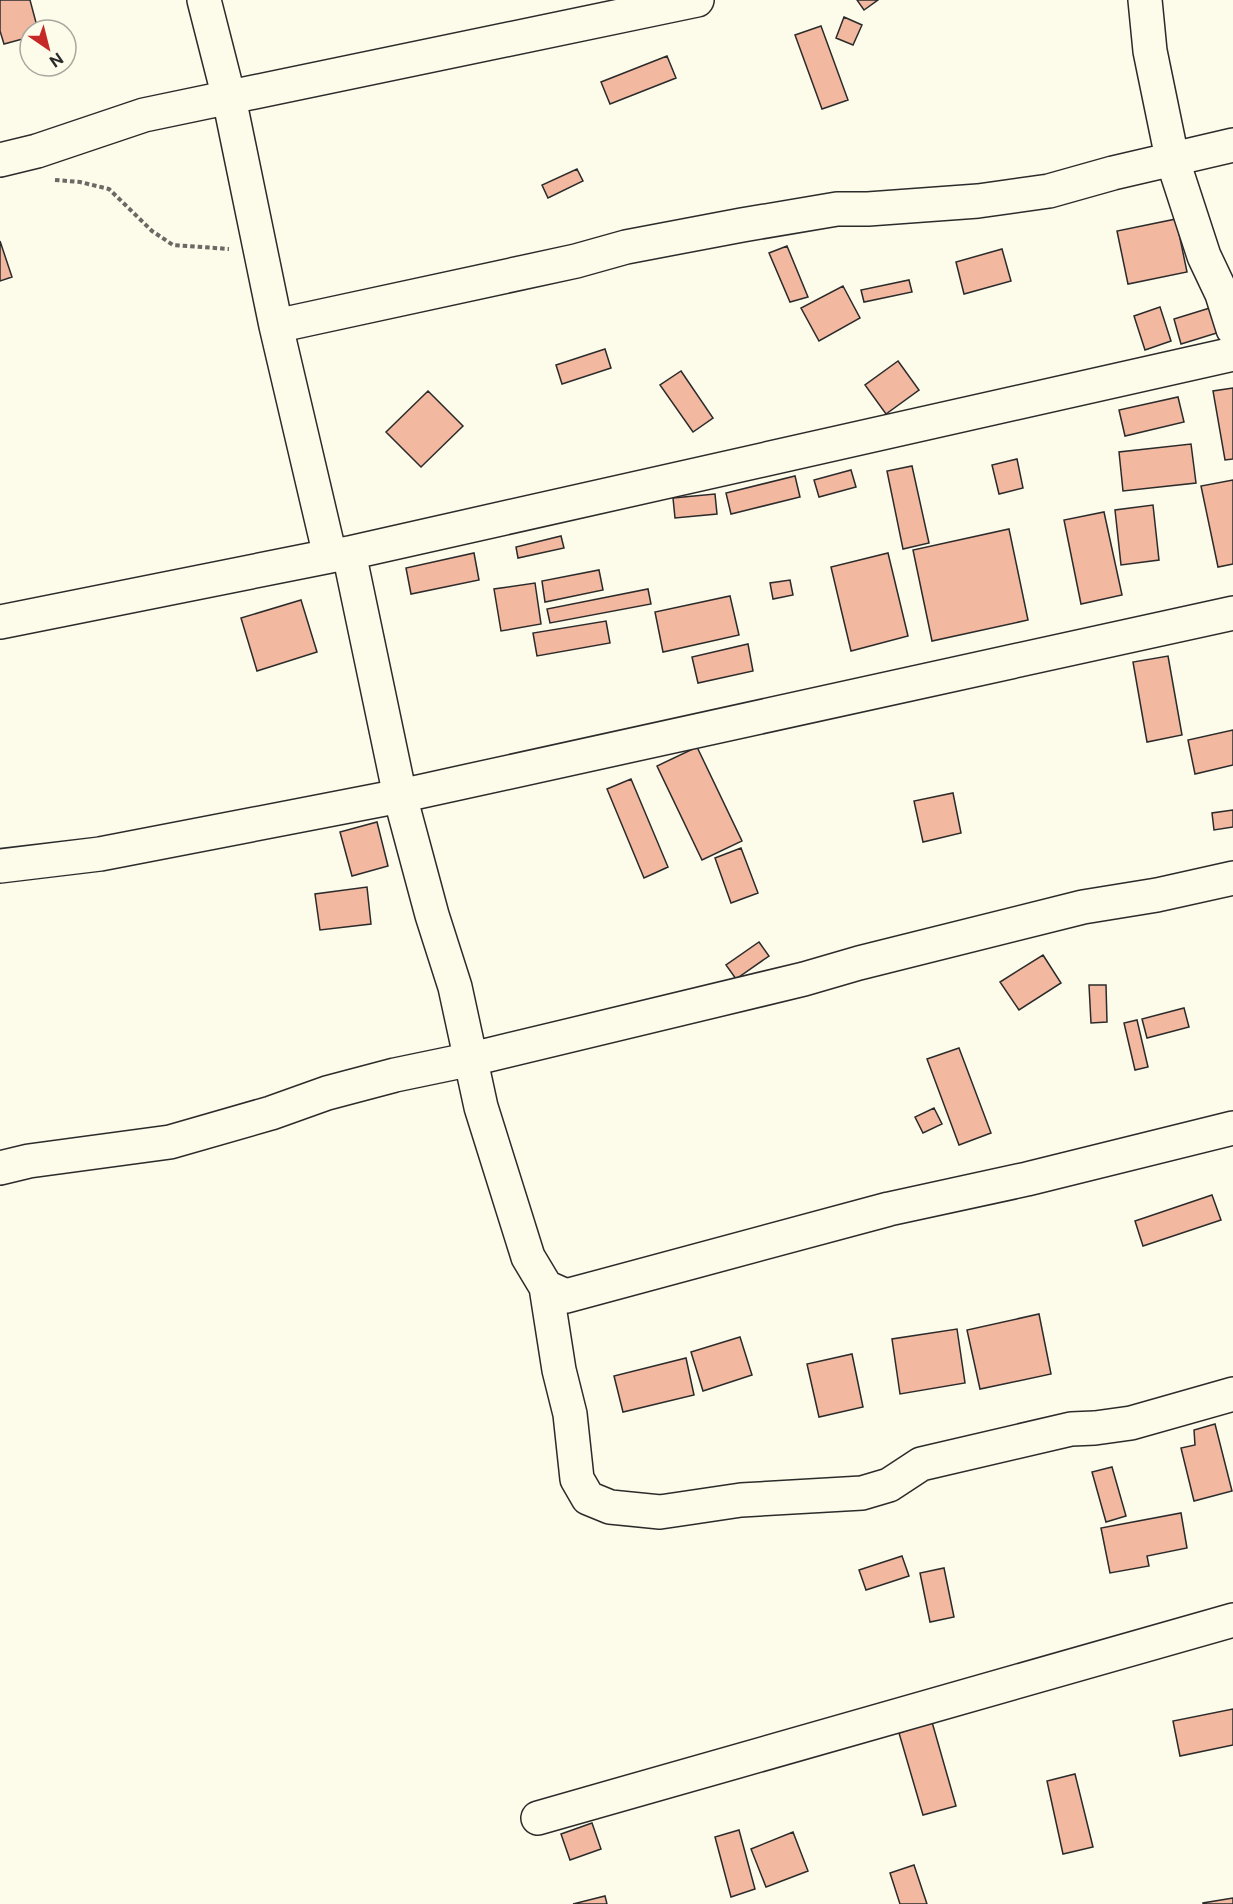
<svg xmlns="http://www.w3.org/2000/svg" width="1233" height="1904" font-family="'Public Sans',sans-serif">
	<rect width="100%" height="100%" fill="#fdfbea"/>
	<!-- building -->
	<path fill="#f2b8a0" stroke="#2b2b2b" stroke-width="1.5" d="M0,0H30L38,30H30V37L4,44L0,31Z
		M857,0H878L864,10Z
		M844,17L862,25L853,45L836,38Z
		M821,26L848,100L822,109L795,35Z
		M667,56L676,78L610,104L601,82Z
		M577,169L583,181L548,198L542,185Z
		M1176,219L1187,272L1128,284L1117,231Z
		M0,241L12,277L0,281Z
		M787,246L808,297L790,302L769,253Z
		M1002,249L1011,281L964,294L956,262Z
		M909,280L912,292L864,302L861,290Z
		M843,286L860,318L819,341L801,308Z
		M1160,307L1171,341L1145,350L1134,316Z
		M1213,307L1220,332L1181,344L1174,319Z
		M605,349L611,368L562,384L556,365Z
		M898,361L919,390L886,414L865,385Z
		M681,371L713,418L693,432L660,385Z
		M1233,388V459L1225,460L1213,391Z
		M428,391L463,426L421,467L386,432Z
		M1178,397L1184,422L1125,436L1119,410Z
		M1191,444L1196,483L1123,491L1119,452Z
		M1017,459L1023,488L999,494L992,465Z
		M912,466L929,543L903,549L887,471Z
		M851,470L856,487L819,497L814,480Z
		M795,476L800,497L731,514L726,493Z
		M1233,480V564L1218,567L1201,486Z
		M715,494L717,514L675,518L673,498Z
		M1153,505L1159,560L1121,565L1115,510Z
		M1104,512L1122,595L1081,604L1064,520Z
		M1009,529L1028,620L932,641L913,550Z
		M561,536L564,548L518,558L516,547Z
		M474,553L479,580L411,594L406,568Z
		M888,553L908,636L851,651L831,567Z
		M599,570L603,590L545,602L542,581Z
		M790,580L793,595L773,599L770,583Z
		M535,583L541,624L501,631L494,589Z
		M648,589L651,604L550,623L547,609Z
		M730,596L739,635L663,652L655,612Z
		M301,600L317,652L257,671L241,618Z
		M606,621L610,643L537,656L533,633Z
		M748,644L753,671L698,683L692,657Z
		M1168,656L1182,735L1147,742L1133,662Z
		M1233,730V765L1195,774L1188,740Z
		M697,747L742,841L702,860L657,766Z
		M631,779L668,867L644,878L607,789Z
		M953,793L961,833L923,842L914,801Z
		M1233,810V827L1214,830L1212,813Z
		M377,822L388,866L352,876L340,832Z
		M741,848L758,893L731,903L715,858Z
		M367,887L371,924L320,930L315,894Z
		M759,942L769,956L736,979L726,965Z
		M1043,955L1061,983L1019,1010L1000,982Z
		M1089,985H1106L1107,1022L1091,1023Z
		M1184,1008L1189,1027L1147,1038L1142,1019Z
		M1137,1020L1148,1067L1135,1070L1124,1023Z
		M959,1048L991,1133L959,1145L927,1059Z
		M934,1108L942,1124L923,1133L915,1117Z
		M1212,1195L1221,1220L1143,1246L1135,1221Z
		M1039,1314L1051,1374L980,1389L967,1330Z
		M957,1329L965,1383L900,1394L892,1339Z
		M740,1337L752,1375L703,1391L691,1352Z
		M852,1354L863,1407L819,1417L807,1364Z
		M686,1358L694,1395L623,1412L614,1376Z
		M1215,1424L1232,1491L1194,1501L1181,1448L1195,1445L1194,1430Z
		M1112,1467L1126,1516L1106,1522L1092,1472Z
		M1181,1513L1187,1548L1147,1556L1149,1566L1110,1573L1101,1528Z
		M902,1556L909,1576L866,1590L859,1570Z
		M944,1568L954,1617L930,1622L920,1573Z
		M1233,1709V1745L1180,1756L1173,1721Z
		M932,1722L956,1806L923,1815L899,1733Z
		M1075,1774L1093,1847L1063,1854L1047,1781Z
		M592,1823L601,1849L570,1860L561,1834Z
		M739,1830L755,1889L731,1897L715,1837Z
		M793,1832L808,1871L766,1887L751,1849Z
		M914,1865L927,1904H900L890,1873Z
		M605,1896L607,1904H573Z
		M1233,1898V1904H1203V1903Z"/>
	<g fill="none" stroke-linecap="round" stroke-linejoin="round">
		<defs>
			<path id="minor" d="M204,0L229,98L276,326L576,261L626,247L742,225L837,209H868L978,201L1049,191L1113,173L1233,145
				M1145,0L1150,51L1172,158L1204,256L1222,294L1233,329
				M0,160L37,151L144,115L697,0
				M276,326L330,556
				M349,553L400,796L432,915L455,987L481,1107L528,1257L546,1287L566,1296L889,1209L1027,1179L1233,1128
				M0,622L330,556L349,553L1233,354
				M0,866L100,854L400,796L1233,613
				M0,1168L29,1161L170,1142L271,1113L327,1093L395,1075L472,1059L804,979L859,963L1083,907L1157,895L1233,878
				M546,1287L559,1370L570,1414L577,1479L588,1498L610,1507L660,1512L741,1500L862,1493L889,1485L921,1464L1071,1429L1095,1428L1131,1423L1233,1394
				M538,1818L1233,1620"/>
		</defs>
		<!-- minor casing -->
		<use href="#minor" stroke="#2b2b2b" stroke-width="36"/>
		<!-- path -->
		<path stroke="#6a6964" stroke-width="4" stroke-dasharray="4.5 3" stroke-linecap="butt" d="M55,180L80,182L109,189L152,231L173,245L229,249"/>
		<!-- minor -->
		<use href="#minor" stroke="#fdfbea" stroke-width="33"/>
	</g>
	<!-- north arrow -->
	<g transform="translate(48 48) rotate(145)"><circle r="28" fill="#fdfbea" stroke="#a9a89e" stroke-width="1.5"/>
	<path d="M0-4.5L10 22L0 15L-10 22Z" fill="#c62828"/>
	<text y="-9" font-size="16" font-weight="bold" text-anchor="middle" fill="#2b2b2b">N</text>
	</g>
</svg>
